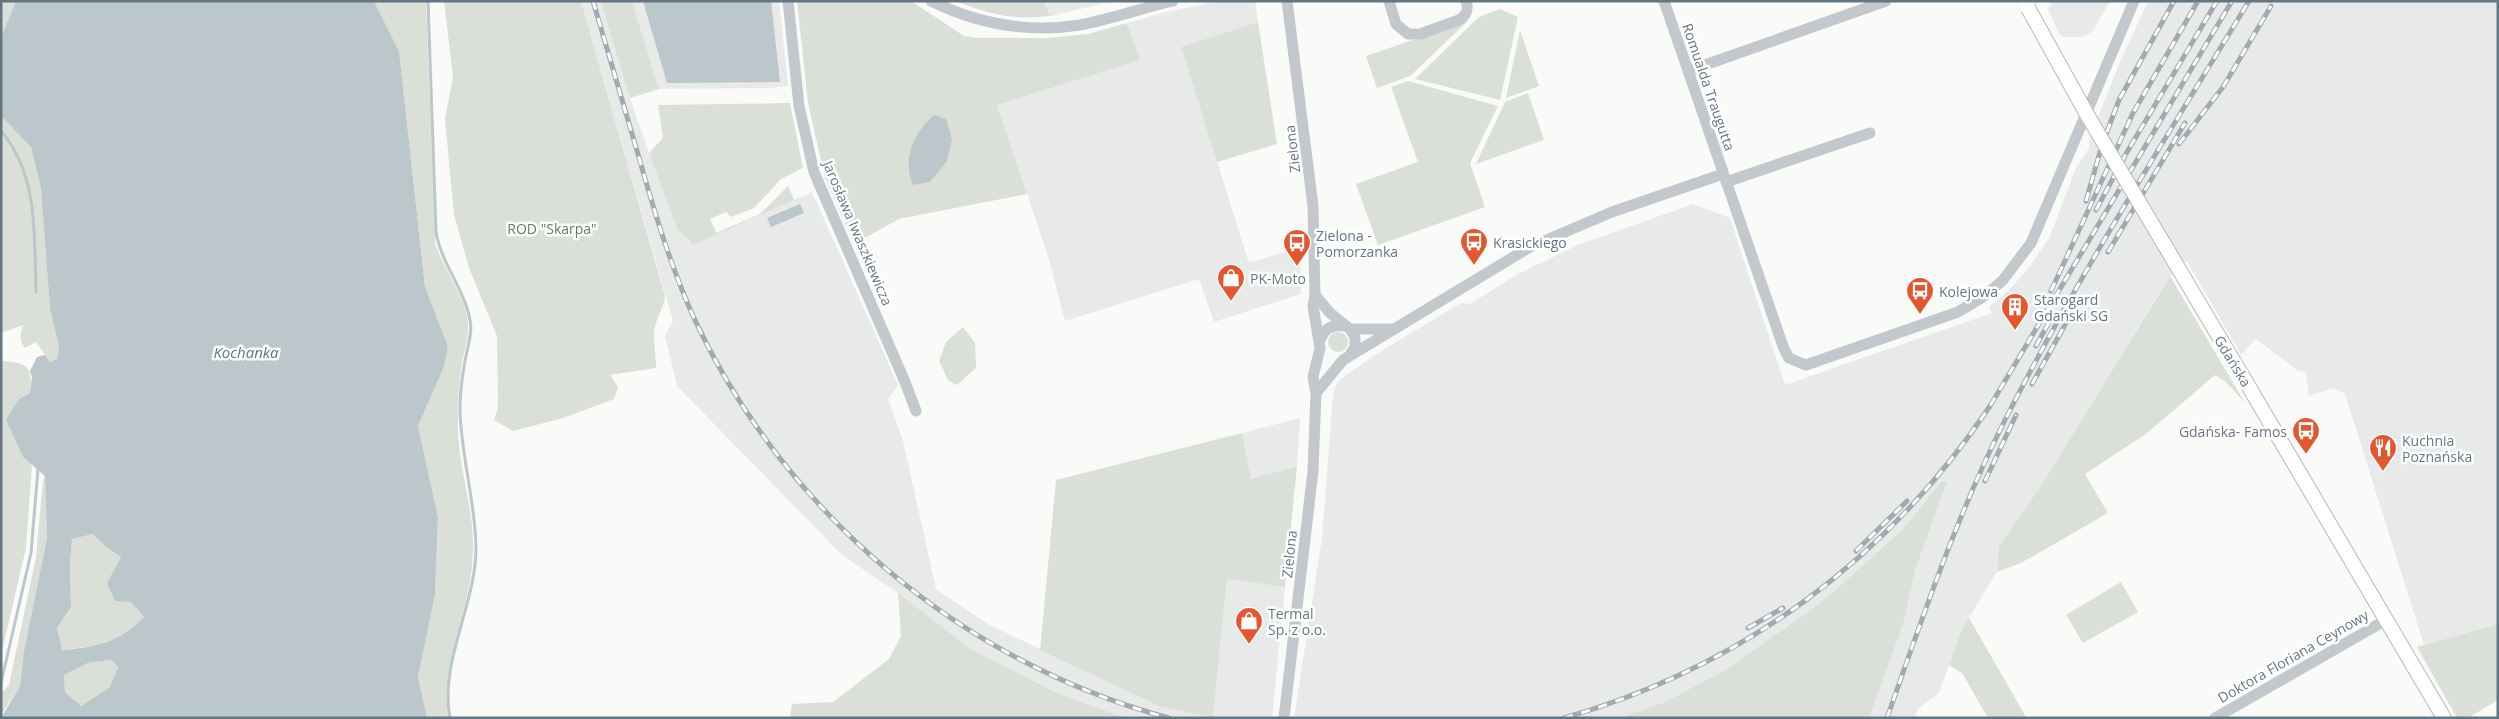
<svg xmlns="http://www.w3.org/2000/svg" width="2499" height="719" font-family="'Open Sans',sans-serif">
	<rect width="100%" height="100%" fill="#fafaf8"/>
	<!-- built -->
	<path fill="#e8e9e9" d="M581,1H604L630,98L649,153L677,229L692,245L812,192L898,385L888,399L903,441L936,589L988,624L1159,706L1213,718L1227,579L1285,587L1272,718H1126L1057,693L971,649L898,593L842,555L677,386L665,336L673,321Z
		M632,1H779L788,86L769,88L659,89Z
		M1044,1H1115L1050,16Z
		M1222,1H1255L1258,22L1181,47L1249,263L1300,247L1301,294L1214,322L1199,279L1065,321L1048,256L997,105L1139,60L1127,23L1170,11Z
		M2052,1H2110L2093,31L2083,37H2064L2059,34L2048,9Z
		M2148,1H2498V624L2424,645L2345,394L2334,388L2309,396L2306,372L2298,371L2256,339L2241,355L2187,261L2170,276L2157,296L2041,486L1999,546L1997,572L1961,631L1939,693L1918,709L1914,718H1869L1904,622L1915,570L1947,484L1942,481L1903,529L1830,596L1727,669L1665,702L1619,718H1294L1322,538L1333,394L1338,381L1373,356L1461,303L1470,304L1518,274L1578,245L1693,204L1730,218L1785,385L1992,313L1989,307L2009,290L2029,268L2050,236L2076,168L2089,148V140L2119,64Z
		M1300,418L1297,466L1251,479L1242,433Z"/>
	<!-- green -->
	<path fill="#dadfd7" d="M1,1H16L1,37Z
		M374,1H426L435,243C443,268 466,297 468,323C469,337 464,351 462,364C458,387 458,410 458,433C460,472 474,510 473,550C472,607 441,660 448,718H427L418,677L435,595L438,517L418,426L444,367L448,346L425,287L399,51Z
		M444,1H581L665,296C664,306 659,313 656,323C652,337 656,353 656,368L610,375L618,387L614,399L563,418L513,431L494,420L498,408L497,336L469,268L454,215L445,119L453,77Z
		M601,1H632L659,89L630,98Z
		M797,1H911L964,36L978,38H1048L1088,34L1127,23L1140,60L997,105L1027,194L899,219L854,244L825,178L808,103Z
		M956,1H1044L1050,16C1012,20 991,15 956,1Z
		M1500,9L1518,17L1500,100L1415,79L1479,17Z
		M1468,21L1410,76L1377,88L1366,56Z
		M1258,22L1277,144L1217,162L1181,47Z
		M1520,30L1539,86L1506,98Z
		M1408,81L1498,106L1470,163L1485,207L1378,245L1356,184L1418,162L1391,87Z
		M1528,93L1544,140L1476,164L1505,102Z
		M790,103L803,168L781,179L754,208L731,217L726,212L710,219L716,233L760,214L788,186L794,200L693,245L677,229L649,153L663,138L658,105Z
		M1,116L31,147L41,189L50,309L59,347L57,359L50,362L36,342L25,348C18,340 21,334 23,325L1,333Z
		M2170,276L2245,403L2226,382L2215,375L2146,434L2085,474L2108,513L2021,563L1997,572L1999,546L2041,486Z
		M963,327L975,343L976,368L957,385L948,380L939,361L946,342Z
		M1328 342a10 10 0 1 1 20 0a10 10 0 1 1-20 0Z
		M1,361C28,362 33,367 30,393L19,399L23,457L32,465L26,548L1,656Z
		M1242,433L1251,479L1297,466L1285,587L1227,579L1213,718L1159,706L1040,650L1056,480Z
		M45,476L47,538L24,651L20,686L1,715V693L9,685L36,557L43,480Z
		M1942,481L1947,483L1915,570L1904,622L1869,718H1619L1665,702L1727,669L1809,611L1830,595L1903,529Z
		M93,534L106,547L121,557L116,567L131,601L144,617C116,644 99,646 61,650L57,628L71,607L70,565L72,539Z
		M2121,582L2138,612L2083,643L2066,615Z
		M898,593L971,649L1057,693L1126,718H790L792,704L833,702L889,659L901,636Z
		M1969,618L2026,717L2027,718H1988L1962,673L1949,665L1961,631Z
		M2498,624V700L2468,718H2457L2417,647Z
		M111,660L118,667L110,687L81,706L65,692L64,675L88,663Z"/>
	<!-- water -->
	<path fill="#bbc7cb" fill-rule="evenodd" d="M16,1H374L399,51L425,287L448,346L444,367L418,426L438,517L435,595L418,677L427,718H1L20,686L24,651L47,538L45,476L23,457L6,420L19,399L30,393L32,377L30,371L37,357L45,355L50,362L57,359L59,347L50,309L41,189L31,147L1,116V37ZM93,534L106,547L121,557L107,583L115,601L131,602L144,617C118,643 97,647 62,650L57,628L71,607L70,565L72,539ZM111,660L118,667L110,687L81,706L65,692L64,675L88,663Z
		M643,1H771L780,82L667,83Z
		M934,115L946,119L952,139L947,161L930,182L913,185C902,160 914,132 934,115Z
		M800,204L804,213L771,227L767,218Z"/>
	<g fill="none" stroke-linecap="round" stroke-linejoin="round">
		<!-- stream -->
		<path stroke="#bbc7cb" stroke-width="3" d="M428,1L436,232C441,263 464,288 470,320C473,333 467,348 465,361C462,377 460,394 460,410C461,456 475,500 476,546C477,602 439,662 450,718
			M1,131C39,175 34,237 36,292
			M1,683L31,553L38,469"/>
		<defs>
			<path id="major" d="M2246,382L2444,718"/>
		</defs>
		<!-- major casing -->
		<use href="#major" stroke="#b5babe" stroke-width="16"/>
		<!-- minor -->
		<path stroke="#c3c8cc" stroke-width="11" d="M788,1L799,106L814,172L905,382L916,411
			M931,1C978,24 1029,33 1080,25C1112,19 1142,8 1173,1
			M1389,1L1396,24L1408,34H1420L1459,20C1467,15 1469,10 1466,1
			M1664,1L1784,349L1789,358L1806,365L1958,312L1986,295L2003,280L2031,243L2134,1
			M1688,71L1886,1
			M1726,182L1870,133
			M1315,295L1330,313L1350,329L1355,337V347L1350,355
			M1350,329H1392
			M1320,340C1325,328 1331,325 1344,326
			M1316,393L1343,360L1530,247L1612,212L1723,174
			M1284,718L1313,471L1316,393L1313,377L1320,348L1313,306L1315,295L1313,206L1287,1
			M2215,718L2386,620"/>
		<!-- major -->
		<use href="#major" stroke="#fff" stroke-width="14"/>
		<defs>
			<path id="rail" d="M593,1C609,54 624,108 640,161C655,214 671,267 694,318C784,512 962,663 1169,718
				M2179,144L2223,87L2271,6
				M2086,201L2102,145L2119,100L2174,1
				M2096,210L2127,152L2217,1
				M2108,252L2185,123
				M2051,291L2133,113L2198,1
				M2036,346L2053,315
				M2032,384L2075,307
				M1985,481L2016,415
				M1856,551L1907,501
				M1748,628L1783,608
				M1564,718C1742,667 1887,560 1990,406L2232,1
				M1887,718C1922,619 1956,518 2003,424C2076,279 2165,140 2249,1"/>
		</defs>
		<!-- rail casing -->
		<use href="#rail" stroke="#a2aab0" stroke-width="5"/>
		<!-- rail -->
		<use href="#rail" stroke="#fff" stroke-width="3" stroke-dasharray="9" stroke-linecap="butt"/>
		<defs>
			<path id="major-bridge" d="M2028,8L2089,118L2246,382"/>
		</defs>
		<!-- major-bridge casing -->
		<use href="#major-bridge" stroke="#b5babe" stroke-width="16" stroke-linecap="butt"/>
		<!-- major-bridge -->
		<use href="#major-bridge" stroke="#fff" stroke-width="14"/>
	</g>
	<!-- icons -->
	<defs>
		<symbol id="bus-pin" viewBox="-11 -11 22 30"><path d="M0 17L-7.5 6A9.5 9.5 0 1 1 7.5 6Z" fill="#e4572e" stroke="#fff"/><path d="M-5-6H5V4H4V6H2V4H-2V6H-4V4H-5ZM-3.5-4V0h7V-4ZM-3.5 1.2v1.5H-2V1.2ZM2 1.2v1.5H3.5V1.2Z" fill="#fff"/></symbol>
		<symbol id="shop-pin" viewBox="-11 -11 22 30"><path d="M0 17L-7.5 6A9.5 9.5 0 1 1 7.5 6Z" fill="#e4572e" stroke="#fff"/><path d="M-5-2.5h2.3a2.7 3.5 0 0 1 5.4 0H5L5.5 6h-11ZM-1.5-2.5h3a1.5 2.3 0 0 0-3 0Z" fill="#fff"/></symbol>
		<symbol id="building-pin" viewBox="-11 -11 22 30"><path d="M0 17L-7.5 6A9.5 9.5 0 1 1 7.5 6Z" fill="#e4572e" stroke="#fff"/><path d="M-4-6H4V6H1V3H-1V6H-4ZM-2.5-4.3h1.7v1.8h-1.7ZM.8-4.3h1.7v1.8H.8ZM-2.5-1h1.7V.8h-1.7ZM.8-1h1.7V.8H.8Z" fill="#fff"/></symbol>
		<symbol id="restaurant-pin" viewBox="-11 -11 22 30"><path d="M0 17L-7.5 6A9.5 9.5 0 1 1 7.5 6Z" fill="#e4572e" stroke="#fff"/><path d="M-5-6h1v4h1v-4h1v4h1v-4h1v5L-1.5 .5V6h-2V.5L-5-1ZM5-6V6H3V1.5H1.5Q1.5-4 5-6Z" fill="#fff"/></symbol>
	</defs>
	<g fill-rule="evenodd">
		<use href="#bus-pin" x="1458" y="226" width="32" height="43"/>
		<use href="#bus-pin" x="1281" y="227" width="32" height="43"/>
		<use href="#shop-pin" x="1215" y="262" width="32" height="43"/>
		<use href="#bus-pin" x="1904" y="275" width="32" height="43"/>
		<use href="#building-pin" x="1999" y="291" width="32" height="43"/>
		<use href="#bus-pin" x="2290" y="415" width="32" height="43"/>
		<use href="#restaurant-pin" x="2367" y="432" width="32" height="43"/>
		<use href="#shop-pin" x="1233" y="605" width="32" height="43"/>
	</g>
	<g text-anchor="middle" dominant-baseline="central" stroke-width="5" stroke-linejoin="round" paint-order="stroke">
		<!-- street labels -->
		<g font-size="14" fill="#657683" stroke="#fff">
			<text transform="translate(1709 87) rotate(71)">Romualda Traugutta</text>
			<text transform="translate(1292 149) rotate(-97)">Zielona</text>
			<text transform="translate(858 233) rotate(67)">Jarosława Iwaszkiewicza</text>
			<text transform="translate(2233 361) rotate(59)">Gdańska</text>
			<text transform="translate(1289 554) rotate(-84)">Zielona</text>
			<text transform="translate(2293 656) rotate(-30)">Doktora Floriana Ceynowy</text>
		</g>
		<!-- park labels -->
		<g font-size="14" fill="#687a64" stroke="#fff">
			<text x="552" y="228">ROD "Skarpa"</text>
		</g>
		<!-- poi labels -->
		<g font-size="14" fill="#657683" stroke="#fff" text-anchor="start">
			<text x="1316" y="235">Zielona -<tspan x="1316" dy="16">Pomorzanka</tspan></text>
			<text x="1493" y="242">Krasickiego</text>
			<text x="1250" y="278">PK-Moto</text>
			<text x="1939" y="291">Kolejowa</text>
			<text x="2034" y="299">Starogard<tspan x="2034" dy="16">Gdański SG</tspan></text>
			<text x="2287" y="431" text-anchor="end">Gdańska- Famos</text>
			<text x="2402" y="440">Kuchnia<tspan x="2402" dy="16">Poznańska</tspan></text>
			<text x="1268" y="613">Termal<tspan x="1268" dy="16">Sp. z o.o.</tspan></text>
		</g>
		<!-- water labels -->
		<g font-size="15" font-style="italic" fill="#60757c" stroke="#fff">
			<text x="246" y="352">Kochanka</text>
		</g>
	</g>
	<!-- border -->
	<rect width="2499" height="719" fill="none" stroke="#657683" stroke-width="5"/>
</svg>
